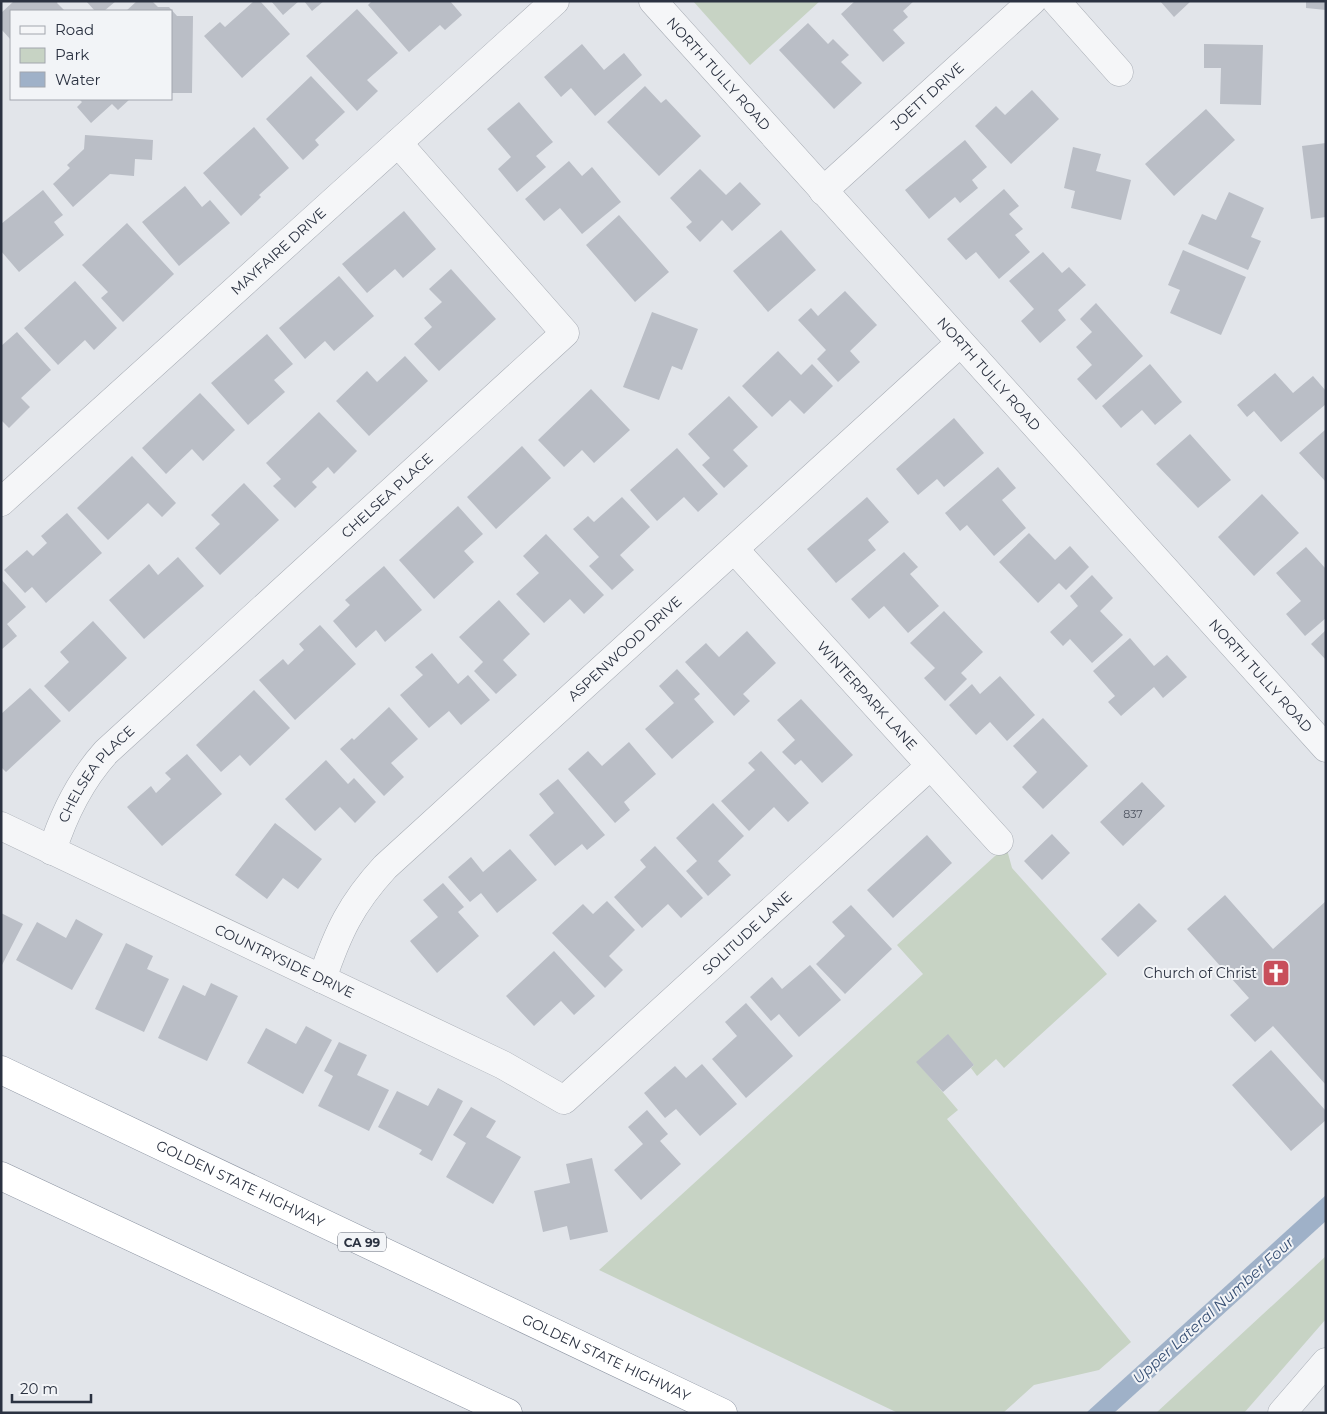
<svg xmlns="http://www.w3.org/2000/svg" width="1327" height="1414" font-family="Montserrat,sans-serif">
	<rect width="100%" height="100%" fill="#e2e5ea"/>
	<!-- green -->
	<path fill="#c7d3c4" d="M693,1H820L750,65Z
		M1006,846L1012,868L1107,974L1004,1068L996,1059L977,1076L971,1068L974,1065L948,1035L917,1062L958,1110L947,1119L1131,1342L1099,1370L1034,1385L1003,1413H898L599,1270L923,974L897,945Z
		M1326,1256V1319L1244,1413H1156Z"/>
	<!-- water -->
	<path fill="#9fb1c8" d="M1326,1195V1221L1114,1413H1086Z"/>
	<!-- building -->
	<path fill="#babec6" d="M14,1H58L57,3L65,11H11V40L1,29V13Z
		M86,1H116L104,11H95Z
		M137,1H152L158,7H169L177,16H193L192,93H171V11H126Z
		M254,1H260L290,34L242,78L204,36L220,22L225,27Z
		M271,1H299L283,15Z
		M304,1H324L312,11Z
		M372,1H450L462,15L445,30L440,25L409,52L368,5Z
		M855,1H914L903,11L908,17L893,30L905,43L883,62L841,14Z
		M1160,1H1191L1174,17Z
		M1306,1H1326V10L1306,8Z
		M357,9L398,53L367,80L378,91L357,111L306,56Z
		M808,23L828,44L833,39L849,55L841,62L862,83L834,109L779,50Z
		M582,44L604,70L624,53L642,75L595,116L571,88L561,97L544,77Z
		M1204,44L1263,45L1261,105L1220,104L1221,68H1204Z
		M311,76L345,112L315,140L319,145L303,160L266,119Z
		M645,86L661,103L666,99L701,136L659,176L607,122Z
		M1032,90L1059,119L1011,164L975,126L996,106L1005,115Z
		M79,99H130L118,110L112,104L91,123L77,107L82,102Z
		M519,102L553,142L536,156L546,167L517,192L498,169L511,157L487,129Z
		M1206,109L1235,140L1174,196L1145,164Z
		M254,127L289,168L259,195L261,197L241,216L203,173Z
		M85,135L153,140L152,160L135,159L134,176L110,174L73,207L53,184L70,168L67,165L84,149Z
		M965,140L987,167L972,180L978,188L960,203L955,197L929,219L905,190Z
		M1326,143V217L1311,219L1302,146Z
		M1073,147L1101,154L1096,171L1131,180L1121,220L1071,208L1075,191L1064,188Z
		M569,161L582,176L592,167L621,202L582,234L560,208L544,221L525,199Z
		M700,169L726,195L740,182L761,204L732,231L722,220L700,242L686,227L692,222L670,198Z
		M185,186L202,207L210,200L230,223L179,266L142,222Z
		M1004,189L1019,206L1009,214L1023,229L1015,235L1030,252L999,279L976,252L966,260L947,239Z
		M43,190L63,215L54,222L64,235L19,272L1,251V224Z
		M1229,192L1264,208L1251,237L1261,241L1248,270L1188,244L1202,214L1216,220Z
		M404,211L436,249L403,278L395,269L367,293L342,264Z
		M619,215L669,272L635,302L586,245Z
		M127,223L174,274L123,322L101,298L108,292L82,265Z
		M781,230L816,270L768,312L733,271Z
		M1183,250L1246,277L1221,335L1170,313L1180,290L1168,285Z
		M1043,252L1062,273L1069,267L1086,285L1058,310L1066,320L1040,343L1021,321L1034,309L1009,281Z
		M451,269L496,319L439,371L414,344L432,327L424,318L442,302L429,289Z
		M339,276L374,316L334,351L325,341L305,359L279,328Z
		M75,281L117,328L94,350L85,340L58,365L24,328Z
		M845,291L877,325L850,351L860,362L838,382L817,359L826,350L798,320L811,308L818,316Z
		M1096,303L1143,356L1096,400L1077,379L1092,365L1076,347L1092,332L1080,319Z
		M652,312L698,329L682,370L672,366L659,400L623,387Z
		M17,332L51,370L21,398L30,407L9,428L1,420V346Z
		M267,334L293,364L274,380L285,392L248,425L211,383Z
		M778,351L801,375L812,364L833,386L804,414L790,400L772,417L742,386Z
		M405,356L428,381L369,436L336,401L367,371L377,382Z
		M1150,364L1182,402L1155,425L1142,410L1121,428L1102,406Z
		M1275,373L1293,393L1313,376L1326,391V404L1281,442L1254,411L1247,417L1237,405Z
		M591,389L630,430L594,463L582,450L564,467L538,440Z
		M200,393L235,430L203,461L192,449L166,474L142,448Z
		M729,396L758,427L733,450L748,466L724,488L702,465L710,458L688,434Z
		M319,412L357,451L334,474L328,467L312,482L317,487L295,508L273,486L281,479L266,463Z
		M954,418L984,453L944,487L937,479L918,495L896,469Z
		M1326,429V482L1299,453Z
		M1190,434L1231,480L1198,508L1156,464Z
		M522,446L551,478L496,529L467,497Z
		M677,448L718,494L698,512L684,497L657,521L630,490Z
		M132,456L176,503L162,517L148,503L108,540L77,508Z
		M998,467L1016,488L1002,500L1026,528L994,556L967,525L960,531L945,513Z
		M244,483L279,520L220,575L195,548L220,524L211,515Z
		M1262,494L1299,533L1254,576L1218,537Z
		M622,497L650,527L620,555L634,570L612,590L589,566L599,557L573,529L588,516L594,522Z
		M867,497L889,522L868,540L876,550L836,583L807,549Z
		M458,506L483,534L464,551L474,562L434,599L399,560Z
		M67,513L102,553L46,603L32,587L25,593L4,570L27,550L33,556L47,543L41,536Z
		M1029,533L1055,560L1070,546L1089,567L1066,590L1059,583L1038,603L999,562Z
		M546,534L604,595L584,614L570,599L544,623L516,594L539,573L523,556Z
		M1306,547L1326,569V618L1305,636L1286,614L1301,601L1276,573Z
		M904,552L918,567L910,574L939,606L908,633L884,606L869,619L851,599Z
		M178,557L204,586L144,639L109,600L149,564L158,575Z
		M384,566L422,610L385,642L376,630L356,648L333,621L350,605L345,600Z
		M1092,575L1113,598L1100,611L1123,635L1092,663L1070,639L1063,646L1050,632L1078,606L1070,596Z
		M1,579L26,607L7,624L17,636L1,650Z
		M499,600L530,634L503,660L517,675L496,694L474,671L483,662L459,637Z
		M944,611L983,652L961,673L967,679L945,701L924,678L935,668L910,643Z
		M93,621L127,658L69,712L44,686L69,662L60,652Z
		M320,625L356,664L295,720L259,680L283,659L288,665L304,650L299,644Z
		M1326,630V660L1311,644Z
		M747,631L776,663L743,694L750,701L734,716L685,662L706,643L719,657Z
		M1130,638L1154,666L1167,655L1187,677L1163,698L1154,687L1121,716L1108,702L1115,696L1093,671Z
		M432,653L458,684L468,675L490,700L461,725L449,711L429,728L400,695L423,675L415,667Z
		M677,669L700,694L694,699L714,722L672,759L645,729L674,703L659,686Z
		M1000,676L1035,715L1007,741L990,722L976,735L949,705L972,684L980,694Z
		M30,688L61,721L6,772L1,767V714Z
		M254,690L290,728L250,766L240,755L221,772L196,745Z
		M801,699L853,755L822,783L801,760L795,765L782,752L795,740L777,720Z
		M389,707L418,739L391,763L404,777L384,796L340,749L352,738L354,740Z
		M1043,718L1088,766L1043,809L1022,787L1037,772L1013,746Z
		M629,742L656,774L624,802L630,810L615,823L568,769L588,751L602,766Z
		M761,751L809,803L788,822L774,807L749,831L721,801L755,770L748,763Z
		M187,754L222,794L162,846L127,807L151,786L156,793L171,779L165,773Z
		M326,760L348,784L354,778L376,802L355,823L340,807L315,831L285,799Z
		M558,779L605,835L587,850L582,844L555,866L529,835L554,813L539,794Z
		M1142,782L1165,806L1123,846L1100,822Z
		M713,803L744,836L718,861L731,875L708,896L686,871L697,861L676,838Z
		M275,823L322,859L298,889L283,878L267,899L235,875Z
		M1052,834L1070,853L1042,880L1024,861Z
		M927,835L952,863L893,918L867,890Z
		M655,846L703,898L681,918L668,904L642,928L614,897L646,867L640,860Z
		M510,849L537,880L497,913L481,893L470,902L448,877L471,857L483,872Z
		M443,883L464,907L458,912L479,936L437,973L410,941L438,917L423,900Z
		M1225,895L1273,949L1326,901V1085L1273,1026L1255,1042L1230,1015L1249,998L1187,929Z
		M607,901L635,930L609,956L623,970L605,988L552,933L583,904L593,914Z
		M1139,903L1157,921L1118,957L1101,939Z
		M851,905L892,949L845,994L816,964L845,936L832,922Z
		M1,913L23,924L1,967Z
		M76,919L103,934L72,990L16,960L37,922L66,938Z
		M126,943L153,956L147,969L169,979L144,1032L95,1009Z
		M554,951L595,996L574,1015L561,1001L534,1026L506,996Z
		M810,965L841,1000L799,1037L779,1014L771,1021L750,997L772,977L782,989Z
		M211,983L238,996L207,1061L158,1038L183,985L205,996Z
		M746,1003L793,1056L746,1098L712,1059L737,1036L725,1022Z
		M306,1026L332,1040L303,1094L247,1063L266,1028L296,1044Z
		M948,1034L974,1065L943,1092L916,1062Z
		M339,1042L367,1055L357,1075L389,1090L369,1131L318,1106L333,1076L324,1071Z
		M1271,1050L1326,1111V1120L1291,1151L1232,1085Z
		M702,1064L737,1104L700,1136L676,1109L665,1118L644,1093L675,1066L686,1078Z
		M438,1088L463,1101L432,1161L419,1154L422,1150L378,1127L397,1091L428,1106Z
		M471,1107L496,1121L486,1137L521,1157L493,1204L446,1177L466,1143L453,1135Z
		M647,1110L668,1134L660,1141L681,1164L641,1200L614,1170L643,1144L628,1127Z
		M592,1158L608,1232L570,1240L567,1226L543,1232L534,1191L570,1183L566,1164Z"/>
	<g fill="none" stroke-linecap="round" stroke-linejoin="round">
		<defs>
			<g id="minor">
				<path d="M1056,1L1119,72"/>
				<path id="s1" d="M823,191L1032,1"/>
				<path id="s2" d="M1,502L555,1"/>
				<path id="s3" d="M734,549L999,841"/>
				<path id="s4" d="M1,826L503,1065L564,1100L930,766"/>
				<path id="s5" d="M52,851C64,813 80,781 106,752L565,333L398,143"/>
				<path id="s6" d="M322,979C338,932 351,904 385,867L960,343"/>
				<path d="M1282,1413L1326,1362"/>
			</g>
			<g id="tertiary">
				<path id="s7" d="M653,1L1326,748"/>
			</g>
			<g id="motorway">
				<path id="s8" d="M1,1070L723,1413"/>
				<path d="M1,1176L508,1413"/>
			</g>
		</defs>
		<!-- minor casing -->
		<use href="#minor" stroke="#a7acb4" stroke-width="29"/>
		<!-- tertiary casing -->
		<use href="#tertiary" stroke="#a7acb4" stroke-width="29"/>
		<!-- motorway casing -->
		<use href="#motorway" stroke="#8a92a0" stroke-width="29"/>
		<!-- minor -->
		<use href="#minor" stroke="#f5f6f8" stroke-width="28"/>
		<!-- tertiary -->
		<use href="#tertiary" stroke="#f5f6f8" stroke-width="28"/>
		<!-- motorway -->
		<use href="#motorway" stroke="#fff" stroke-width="28"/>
	</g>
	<!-- icons -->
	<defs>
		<symbol id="church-square" viewBox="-11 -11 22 22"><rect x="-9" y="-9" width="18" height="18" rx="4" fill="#c84f5b" stroke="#f2f4f7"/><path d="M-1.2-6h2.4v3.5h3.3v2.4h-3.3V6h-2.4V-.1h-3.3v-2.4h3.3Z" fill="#fff"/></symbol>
	</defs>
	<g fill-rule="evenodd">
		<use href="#church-square" x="1260" y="957" width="32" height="32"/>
	</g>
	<g text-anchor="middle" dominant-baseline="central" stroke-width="4" stroke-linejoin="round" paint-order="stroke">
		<!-- number labels -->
		<g font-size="11" fill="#4f5562">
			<text x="1133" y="814">837</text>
		</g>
		<!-- shield labels -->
		<rect fill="#f2f4f7" stroke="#676c78" stroke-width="1" x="338" y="1232.5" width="48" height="19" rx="4"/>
		<g font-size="12" font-weight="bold" fill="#2b3241">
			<text x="362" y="1242">CA 99</text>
		</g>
		<!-- street labels -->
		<g font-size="14" fill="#2b3241" stroke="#f2f4f7">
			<text stroke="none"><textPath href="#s7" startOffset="98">NORTH TULLY ROAD</textPath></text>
			<text stroke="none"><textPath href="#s1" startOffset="141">JOETT DRIVE</textPath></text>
			<text stroke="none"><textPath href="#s2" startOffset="374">MAYFAIRE DRIVE</textPath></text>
			<text stroke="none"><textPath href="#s7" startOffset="502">NORTH TULLY ROAD</textPath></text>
			<text stroke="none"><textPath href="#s5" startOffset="494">CHELSEA PLACE</textPath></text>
			<text stroke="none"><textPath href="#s6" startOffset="454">ASPENWOOD DRIVE</textPath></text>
			<text stroke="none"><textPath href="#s7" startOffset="908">NORTH TULLY ROAD</textPath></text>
			<text stroke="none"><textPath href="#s3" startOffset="198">WINTERPARK LANE</textPath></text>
			<text stroke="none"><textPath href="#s5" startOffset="90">CHELSEA PLACE</textPath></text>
			<text stroke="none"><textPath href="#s4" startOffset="874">SOLITUDE LANE</textPath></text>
			<text stroke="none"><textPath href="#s4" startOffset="314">COUNTRYSIDE DRIVE</textPath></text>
			<text stroke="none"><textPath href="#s8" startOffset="265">GOLDEN STATE HIGHWAY</textPath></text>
			<text stroke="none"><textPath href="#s8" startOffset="670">GOLDEN STATE HIGHWAY</textPath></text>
		</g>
		<!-- poi labels -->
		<g font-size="14" fill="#2b3241" stroke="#f2f4f7" text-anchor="end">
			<text x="1257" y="973">Church of Christ</text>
		</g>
		<!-- water labels -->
		<g font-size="15" font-style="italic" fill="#374f73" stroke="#f2f4f7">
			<text transform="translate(1213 1310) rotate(-42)">Upper Lateral Number Four</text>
		</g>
	</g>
	<!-- border -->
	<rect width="1327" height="1414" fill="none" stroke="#2b3241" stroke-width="5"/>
	<!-- legend -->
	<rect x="10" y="10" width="162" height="90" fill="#f2f4f7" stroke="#a2a6ae"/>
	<rect x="20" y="26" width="25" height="8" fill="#f5f6f8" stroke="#a2a6ae"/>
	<text x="55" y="35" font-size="15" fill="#2b3241">Road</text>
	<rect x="20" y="48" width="25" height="15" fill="#c7d3c4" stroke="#a2a6ae"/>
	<text x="55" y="60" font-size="15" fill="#2b3241">Park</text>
	<rect x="20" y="72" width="25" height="15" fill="#9fb1c8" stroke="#a2a6ae"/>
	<text x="55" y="85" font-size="15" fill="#2b3241">Water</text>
	<!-- scale -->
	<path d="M12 1394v8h79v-8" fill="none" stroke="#2b3241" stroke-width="2.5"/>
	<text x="20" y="1394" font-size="15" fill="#2b3241" stroke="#f2f4f7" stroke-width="4" paint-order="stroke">20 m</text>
</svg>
